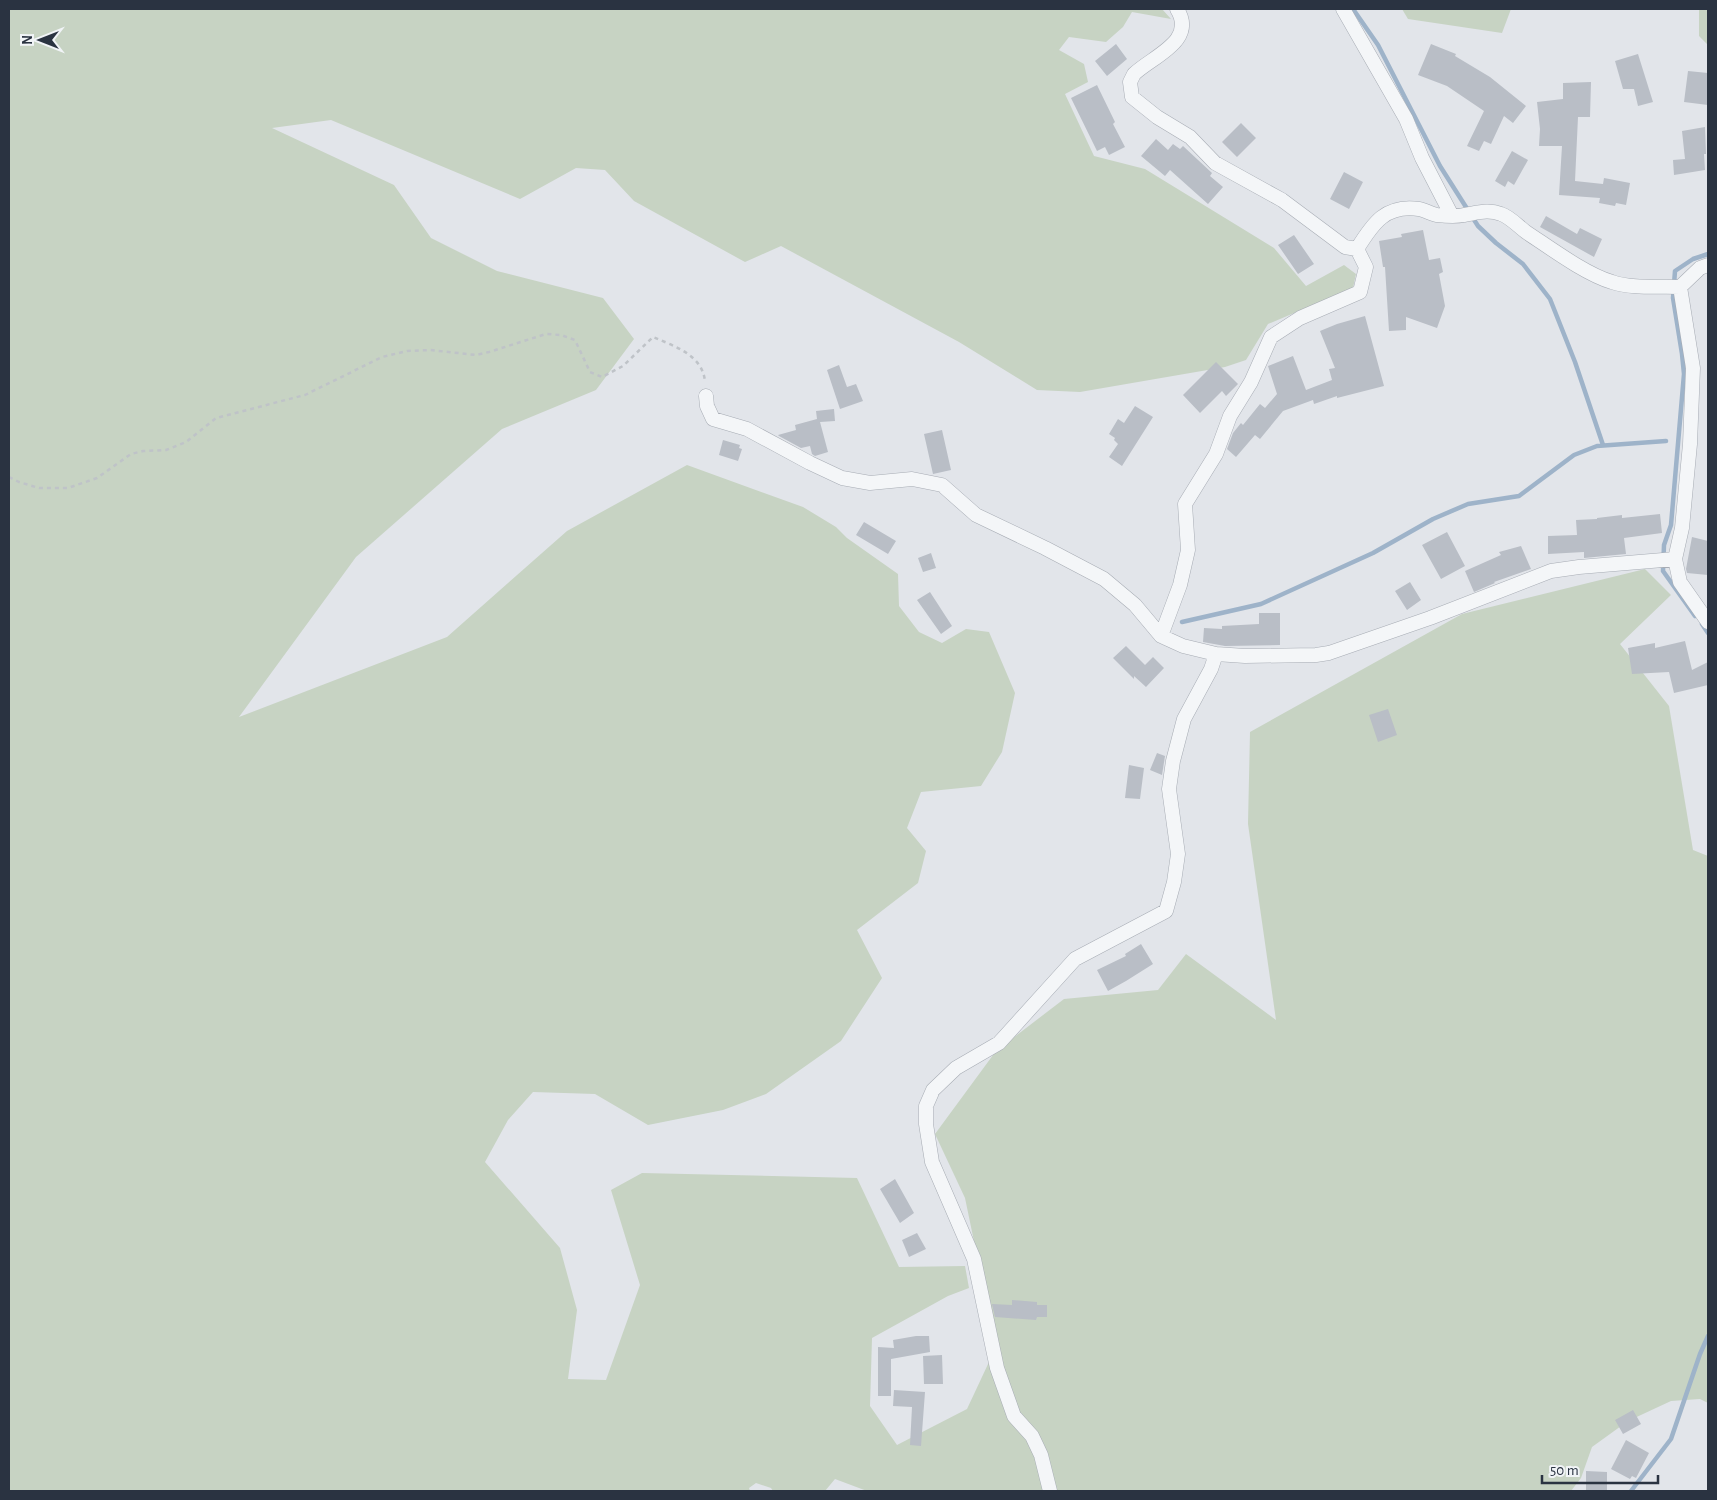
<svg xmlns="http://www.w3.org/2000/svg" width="1717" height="1500" font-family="'Alegreya Sans',sans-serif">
	<rect width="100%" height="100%" fill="#e2e5ea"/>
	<!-- green -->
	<path fill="#c7d3c3" d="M9,9H1162L1171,19L1132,12L1123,27L1106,42L1069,37L1059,50L1084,64L1088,82L1065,94L1094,156L1145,169L1274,248L1306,286L1344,265L1356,274L1353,288L1268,324L1246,360L1225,367L1080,392L1037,390L959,342L781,246L745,262L634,201L605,170L576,168L520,199L331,120L272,128L394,185L431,238L497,271L603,298L634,339L596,390L502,429L356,557L239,717L447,637L567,531L687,465L803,507L836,527L847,538L898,574L899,606L919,632L942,643L966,629L989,632L1015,693L1002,752L981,786L921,792L907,828L926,851L918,883L857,930L882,978L841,1041L766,1094L723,1110L648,1125L595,1094L533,1092L508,1120L485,1162L560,1248L577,1310L568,1379L606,1380L640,1285L611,1190L642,1173L857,1178L899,1267L965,1266L969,1288L948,1296L872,1338L870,1406L897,1445L967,1409L996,1347L965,1198L935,1134L996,1051L1064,999L1158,990L1186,954L1276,1020L1248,824L1250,732L1462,614L1645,569L1671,595L1620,644L1669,706L1693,850L1708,856V1403L1700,1399L1671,1401L1628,1421L1592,1447L1581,1478L1571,1491H867L835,1479L825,1491H773L771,1488L756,1483L749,1488L750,1491H9Z
		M1402,9H1511L1502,33L1408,19Z
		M1699,9H1708V45L1699,36Z"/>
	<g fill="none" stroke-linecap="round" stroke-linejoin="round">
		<!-- stream -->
		<path stroke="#9eb3c9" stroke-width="4.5" d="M1353,9L1378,45L1440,166L1478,226L1496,243L1523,264L1550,299L1575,362L1603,445
			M1695,616L1663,571L1664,545L1671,525L1684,374L1682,354L1673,298L1675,271L1693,259L1708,254
			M1182,622L1261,604L1373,553L1433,519L1468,504L1519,496L1574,455L1597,446L1666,441
			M1702,624L1708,633
			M1631,1491L1671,1439L1700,1354L1708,1336"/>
	</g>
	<!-- building -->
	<path fill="#b9bec6" d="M1116,44L1127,59L1107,76L1095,61Z
		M1431,44L1456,54L1455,56L1490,77L1526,106L1513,123L1504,116L1491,144L1484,141L1479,151L1467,146L1484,111L1447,86L1418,75Z
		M1638,54L1653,102L1638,106L1634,89H1623L1615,61Z
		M1688,71L1708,73V105L1684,102Z
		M1591,82L1590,117H1578L1575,181L1603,184L1604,178L1630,183L1626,205L1616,203L1615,206L1599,203L1600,198L1559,195L1562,146H1539L1540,129L1537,102L1563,99V83Z
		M1097,85L1115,122L1113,124L1125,147L1109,155L1105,147L1097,151L1071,98Z
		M1241,123L1256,138L1237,157L1222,142Z
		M1705,127L1706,154H1704L1705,170L1674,175L1673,160L1685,159L1682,131Z
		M1156,139L1168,150L1173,144L1180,149L1183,146L1212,173L1210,176L1223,187L1208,204L1170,170L1165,176L1141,156Z
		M1512,151L1528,160L1514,185L1508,181L1505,187L1495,181Z
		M1344,172L1363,182L1349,209L1330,199Z
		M1546,216L1577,234L1580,228L1602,239L1594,257L1540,227Z
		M1423,230L1429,260L1440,258L1443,272L1439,274L1445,306L1437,328L1406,317V330L1389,331L1385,267H1383L1379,241L1402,237L1401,234Z
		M1294,235L1314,264L1298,274L1278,245Z
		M1365,316L1384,386L1337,398V396L1314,404L1313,400L1283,411L1260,439L1255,435L1236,457L1227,449L1233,433L1241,423L1243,425L1260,404L1265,408L1277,394L1268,366L1293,356L1306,390L1332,380L1329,369L1335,368L1320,331L1337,324Z
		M1216,362L1238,384L1226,396L1222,391L1200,413L1183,395Z
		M839,365L847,387L856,384L863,401L840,409L827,370Z
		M1135,406L1153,417L1122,466L1109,457L1118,444L1114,440L1115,438L1109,434L1118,419L1124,423Z
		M834,409L835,421L820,422L828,452L815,456L812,454L810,446L801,448L779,436L778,435L796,430L795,425L817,419L816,411Z
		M942,430L951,470L933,474L924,434Z
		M723,440L740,445L739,448L742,449L738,461L719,455Z
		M1660,514L1662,533L1624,538L1626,554L1584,558V552L1548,554V536L1577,535L1576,520L1597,519V518L1622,515V518Z
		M864,522L896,541L888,554L856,535Z
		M1447,532L1465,566L1441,579L1422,545Z
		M1692,537L1708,541V575L1687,573L1686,569Z
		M1521,546L1531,569L1494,582L1495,583L1474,592L1465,571L1501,555L1499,552Z
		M931,553L936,568L923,572L918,558Z
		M1410,582L1421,600L1407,610L1395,591Z
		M930,592L952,626L941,634L917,600Z
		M1259,613H1280V645L1225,646L1203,642L1204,628L1222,629V626L1259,624Z
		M1685,641L1692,670L1708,662V685L1674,693L1669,672L1632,674L1628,648L1655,643V648Z
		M1126,646L1145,665L1153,657L1164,668L1146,687L1134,676V679L1113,658Z
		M1388,709L1397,735L1378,742L1369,715Z
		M1157,753L1165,756L1162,775L1150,770Z
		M1129,765L1144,768L1140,799L1125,798Z
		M1141,944L1153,964L1126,981L1108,991L1097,970L1126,956L1125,954Z
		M895,1179L914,1213L900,1223L880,1189Z
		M917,1233L926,1249L909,1257L902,1240Z
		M1012,1300L1037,1302V1305H1047V1317H1037L1036,1320L995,1317L992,1304L1012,1305Z
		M916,1336H929L930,1352L891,1359V1396H878V1347L894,1348L893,1340Z
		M942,1355L943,1384H924L923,1356Z
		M894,1390L925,1392L921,1446L910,1445L912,1407L893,1406Z
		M1633,1410L1641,1424L1623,1434L1615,1420Z
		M1626,1440L1649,1453L1636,1478L1632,1476L1630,1479L1611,1469Z
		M1586,1471L1607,1472V1491H1586Z"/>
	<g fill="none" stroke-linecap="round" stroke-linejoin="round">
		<defs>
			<path id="minor" d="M1177,9C1197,41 1153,56 1134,74L1130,82L1132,97L1157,117L1190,137L1215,163L1282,200L1345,247L1357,249
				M1343,9L1406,119L1422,158L1452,216
				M1357,249C1373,223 1386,204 1419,209C1425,210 1431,214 1437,215C1446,216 1455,217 1464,215C1477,213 1488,209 1501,214C1510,217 1518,226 1526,232C1549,247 1585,274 1612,282C1633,289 1658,286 1680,287L1700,268L1708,265
				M1680,287L1693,368L1690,444L1682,528L1675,559L1680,582L1708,622
				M706,396L707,406L713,419L747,429L810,463L842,478L870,483L912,479L942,485L976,515L1045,548L1104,579L1135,605L1161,636L1183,646L1216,654L1245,656L1316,655L1329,653L1430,618L1551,571L1579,567L1675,559
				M1161,636L1180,585L1188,550L1185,504L1216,454L1230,416L1251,382L1271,337L1300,318L1360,292L1366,267L1357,249
				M1050,1491L1041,1455L1032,1436L1014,1416L997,1368L974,1259L932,1162L926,1124V1106L933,1090L956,1068L999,1043L1075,959L1166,911L1174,882L1178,854L1169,789L1173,761L1184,719L1211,669L1216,654"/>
		</defs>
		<!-- minor casing -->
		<use href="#minor" stroke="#a7acb4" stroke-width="15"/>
		<!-- path -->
		<path stroke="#bfc3c8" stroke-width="2.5" stroke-dasharray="4 4" stroke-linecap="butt" d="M9,477L19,482L39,488H68L97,478L131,454L143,451L166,450L186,442L216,418L305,395L382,357L407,351L430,350L476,355L489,352L546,334L561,335L575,340L590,372L602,377L623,366L653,337C674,346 703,355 705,382"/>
		<!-- minor -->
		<use href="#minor" stroke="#f4f6f8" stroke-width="14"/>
	</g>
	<!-- border -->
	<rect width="1717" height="1500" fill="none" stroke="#2a3341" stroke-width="20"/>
	<!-- north arrow -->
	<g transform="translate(40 40) rotate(270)" stroke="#f1f4f7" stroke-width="4" paint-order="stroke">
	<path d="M0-4L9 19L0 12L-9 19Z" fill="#2a3341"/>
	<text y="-8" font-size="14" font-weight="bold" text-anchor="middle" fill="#2a3341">N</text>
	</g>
	<!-- scale -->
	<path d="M1542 1475v8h116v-8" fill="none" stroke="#2a3341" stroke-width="2.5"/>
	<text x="1550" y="1475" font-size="15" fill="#2a3341" stroke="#f1f4f7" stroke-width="4" paint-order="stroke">50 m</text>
</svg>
